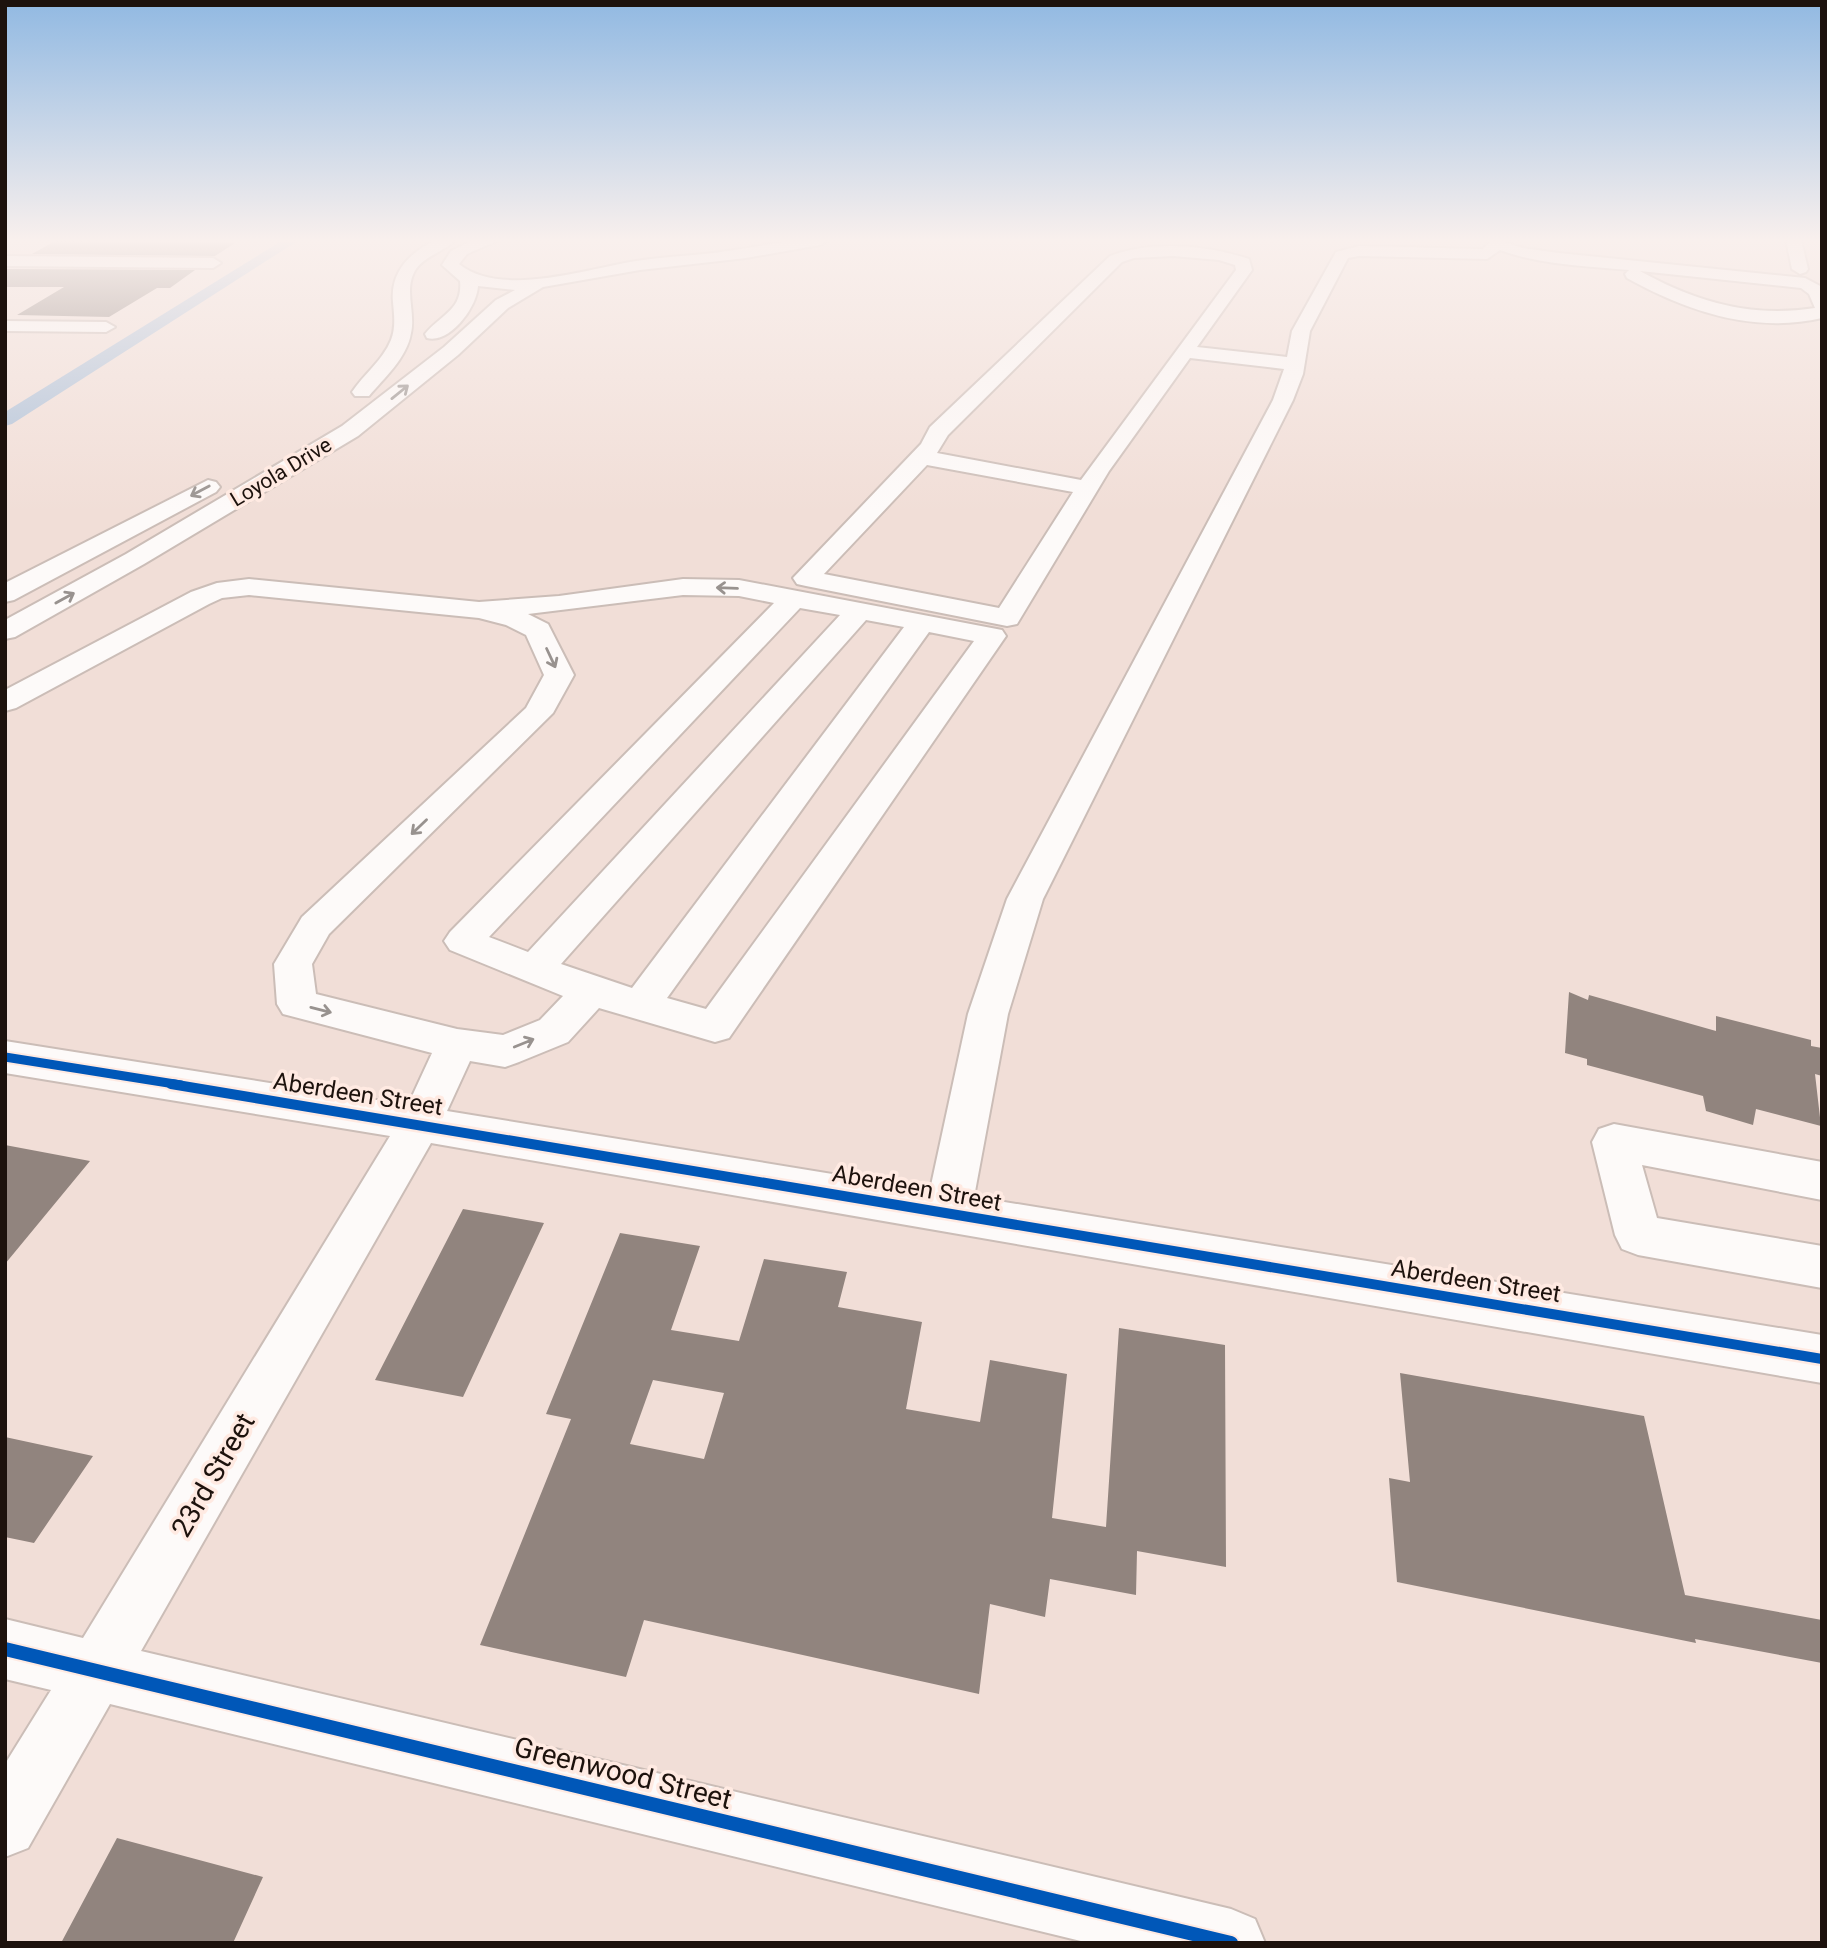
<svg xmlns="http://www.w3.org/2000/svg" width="1827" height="1948" font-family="Roboto,sans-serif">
	<rect width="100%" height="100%" fill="#f1ded7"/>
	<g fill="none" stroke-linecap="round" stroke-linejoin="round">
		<!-- canal -->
		<path fill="#aec1d8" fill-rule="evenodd" d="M283,240H299L12,424L5,426V412Z"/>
	</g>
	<!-- building -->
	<path fill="#91847e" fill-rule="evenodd" d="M55,241L172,242L235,243L215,256L32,254Z
		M5,269L195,270L170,288H157L109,317L17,315L64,287H5Z
		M1569,992L1588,1000L1589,995L1716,1031V1016L1811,1040V1046L1822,1048V1076L1815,1074L1821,1126L1756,1109L1753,1125L1706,1111L1703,1096L1587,1065V1059L1565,1053Z
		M5,1145L90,1161L5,1264Z
		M463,1209L544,1223L463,1397L375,1380Z
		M620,1233L700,1246L671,1330L739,1341L764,1259L847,1272L838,1307L922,1322L906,1409L980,1422L990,1360L1067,1374L1052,1518L1106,1527L1119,1328L1225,1345L1226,1567L1137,1551L1136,1595L1050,1579L1045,1617L990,1604L979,1694L644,1620L626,1677L480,1645L571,1419L546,1414ZM653,1380L724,1393L704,1459L630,1444Z
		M1400,1373L1644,1416L1685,1595L1822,1620V1663L1695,1639L1696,1643L1397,1582L1389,1478L1410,1482Z
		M5,1437L93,1456L34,1543L5,1537Z
		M117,1838L263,1877L233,1943H61Z"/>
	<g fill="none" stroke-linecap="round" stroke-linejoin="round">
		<defs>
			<path id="minor" d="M1498,240L1523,248L1559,253L1805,278L1822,287V318C1754,334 1686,311 1627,278L1625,274L1629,270C1586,266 1541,265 1500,250L1487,259L1359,256L1348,258L1310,331L1303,374L1293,400L1043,899L1008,1014L974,1197L1822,1335V1383L431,1143L141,1651L1231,1909L1255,1919L1265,1943H1089L110,1704L28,1848L5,1857V1764L51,1690L5,1679V1619L83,1638L390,1136L5,1073V1041L408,1105L432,1053L283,1014L277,1004L274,964L302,917L526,708L544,675L526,635L506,625L479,618L249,595L222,598L209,604L16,708L5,711V690L191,592L217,583L249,579L479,602L559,596L683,579L739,580L1002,630L1006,636L729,1038L715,1042L599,1008L568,1042L519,1062L505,1067L470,1061L447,1111L930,1190L968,1014L1007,899L1273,400L1284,369L1190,358L1109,471L1017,624L1007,626L806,586L797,584L793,578L921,444L930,427L1110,256C1153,240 1206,245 1249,259L1252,270L1197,347L1287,357L1292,331L1336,252L1359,246L1483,249L1491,241ZM1173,256L1219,260L1235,265L1236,270L1081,480L937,453L948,435L1122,262L1134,258ZM1640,271L1801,288L1809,294L1815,308C1751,318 1696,302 1640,271ZM927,465L1073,492L999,608L824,574ZM683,595L739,596L774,603L450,932L444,941L450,950L563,996L540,1020L503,1035L457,1029L316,994L312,964L329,934L553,713L574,675L548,624L528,614ZM800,608L840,615L528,952L489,937ZM866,620L904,627L632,988L561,964ZM929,632L974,641L706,1009L667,998Z
				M1786,240H1801L1808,269L1806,272L1800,274L1792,269Z
				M5,256L213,258L221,263L213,268L5,266Z
				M5,321L106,322L115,327L106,332L5,331Z
				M1614,1124L1822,1162V1200L1642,1165L1657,1218L1822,1246V1288L1638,1255L1622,1249L1615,1235L1592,1142L1599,1129Z"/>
			<path id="major" d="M436,240H455C444,252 426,255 416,269C403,289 416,312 411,333C407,358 384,378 369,396H355L352,392C364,374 383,360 391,340C396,327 394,315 393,302C390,272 410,252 436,240Z
				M473,240H499L467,254L459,264C501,298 586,269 636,261C666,256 697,256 727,251C760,247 794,237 828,240L820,245L746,258L640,270L543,287L508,308L458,355L358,436L144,564L15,637L5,639V620L126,554L342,426L444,347L496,300L515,290L478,286C477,307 450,344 427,338L425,334C440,315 463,310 460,281L442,265L451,251Z
				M208,480L216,482L220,487L216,492L14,600L5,602V583Z"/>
		</defs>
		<!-- minor casing -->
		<use href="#minor" stroke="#cbbdb7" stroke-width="4"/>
		<!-- major casing -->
		<use href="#major" stroke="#cbbdb7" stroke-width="4"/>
		<!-- path -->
		<path stroke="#d8d3d1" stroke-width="2" stroke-dasharray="2 2.5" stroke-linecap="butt" d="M1628,240H1653"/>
		<!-- minor -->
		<use href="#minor" fill="#fdfaf9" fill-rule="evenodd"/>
		<!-- major -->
		<use href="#major" fill="#fdfaf9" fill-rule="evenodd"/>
		<defs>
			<path id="cycleway-far2" d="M5,1057L181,1085"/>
			<path id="cycleway-far1" d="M171,1084L1822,1359"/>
			<path id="cycleway" d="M5,1649L1231,1943"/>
		</defs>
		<!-- cycleway-far2 casing -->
		<use href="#cycleway-far2" stroke="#ffeae2" stroke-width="13"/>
		<!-- cycleway-far1 casing -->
		<use href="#cycleway-far1" stroke="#ffeae2" stroke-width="15"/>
		<!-- cycleway casing -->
		<use href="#cycleway" stroke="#ffeae2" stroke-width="18"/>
		<!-- cycleway-far2 -->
		<use href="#cycleway-far2" stroke="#0057b8" stroke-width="9"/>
		<!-- cycleway-far1 -->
		<use href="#cycleway-far1" stroke="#0057b8" stroke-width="10"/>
		<!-- cycleway -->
		<use href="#cycleway" stroke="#0057b8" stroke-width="14"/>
	</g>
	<!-- one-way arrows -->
	<defs><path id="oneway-shaft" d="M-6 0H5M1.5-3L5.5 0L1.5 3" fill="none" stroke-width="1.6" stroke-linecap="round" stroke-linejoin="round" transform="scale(1.75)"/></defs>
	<g stroke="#98928f">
		<use href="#oneway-shaft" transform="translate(400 392) rotate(-39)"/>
		<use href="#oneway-shaft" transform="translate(200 491) rotate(152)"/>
		<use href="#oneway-shaft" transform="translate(727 588) rotate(-178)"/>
		<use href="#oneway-shaft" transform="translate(65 598) rotate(-29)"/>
		<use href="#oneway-shaft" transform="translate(551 658) rotate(65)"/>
		<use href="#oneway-shaft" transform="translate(419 827) rotate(136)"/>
		<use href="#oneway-shaft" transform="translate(321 1010) rotate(14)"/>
		<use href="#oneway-shaft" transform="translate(524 1043) rotate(-22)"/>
	</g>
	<!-- sky -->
	<linearGradient id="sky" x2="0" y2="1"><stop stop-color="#91b9e2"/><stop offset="0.47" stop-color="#f9f0ed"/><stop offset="1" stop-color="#f9f0ed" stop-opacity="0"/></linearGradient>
	<rect width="1827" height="512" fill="url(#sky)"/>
	<g text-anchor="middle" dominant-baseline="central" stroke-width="7" stroke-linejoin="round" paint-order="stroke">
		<!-- far-street labels -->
		<g font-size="21" fill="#1d120d" stroke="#ffeae2">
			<text transform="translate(281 472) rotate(-31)">Loyola Drive</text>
		</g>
		<!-- street labels -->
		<g font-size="24" fill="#1d120d" stroke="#ffeae2">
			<text transform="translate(358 1094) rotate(9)">Aberdeen Street</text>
			<text transform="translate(917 1188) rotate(10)">Aberdeen Street</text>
			<text transform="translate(1476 1281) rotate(9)">Aberdeen Street</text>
		</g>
		<!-- near-street labels -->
		<g font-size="28" fill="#1d120d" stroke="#ffeae2">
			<text transform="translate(213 1475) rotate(-60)">23rd Street</text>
			<text transform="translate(623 1773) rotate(14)">Greenwood Street</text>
		</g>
	</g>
	<!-- border -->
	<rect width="1827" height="1948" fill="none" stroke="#1d120d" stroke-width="14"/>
</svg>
